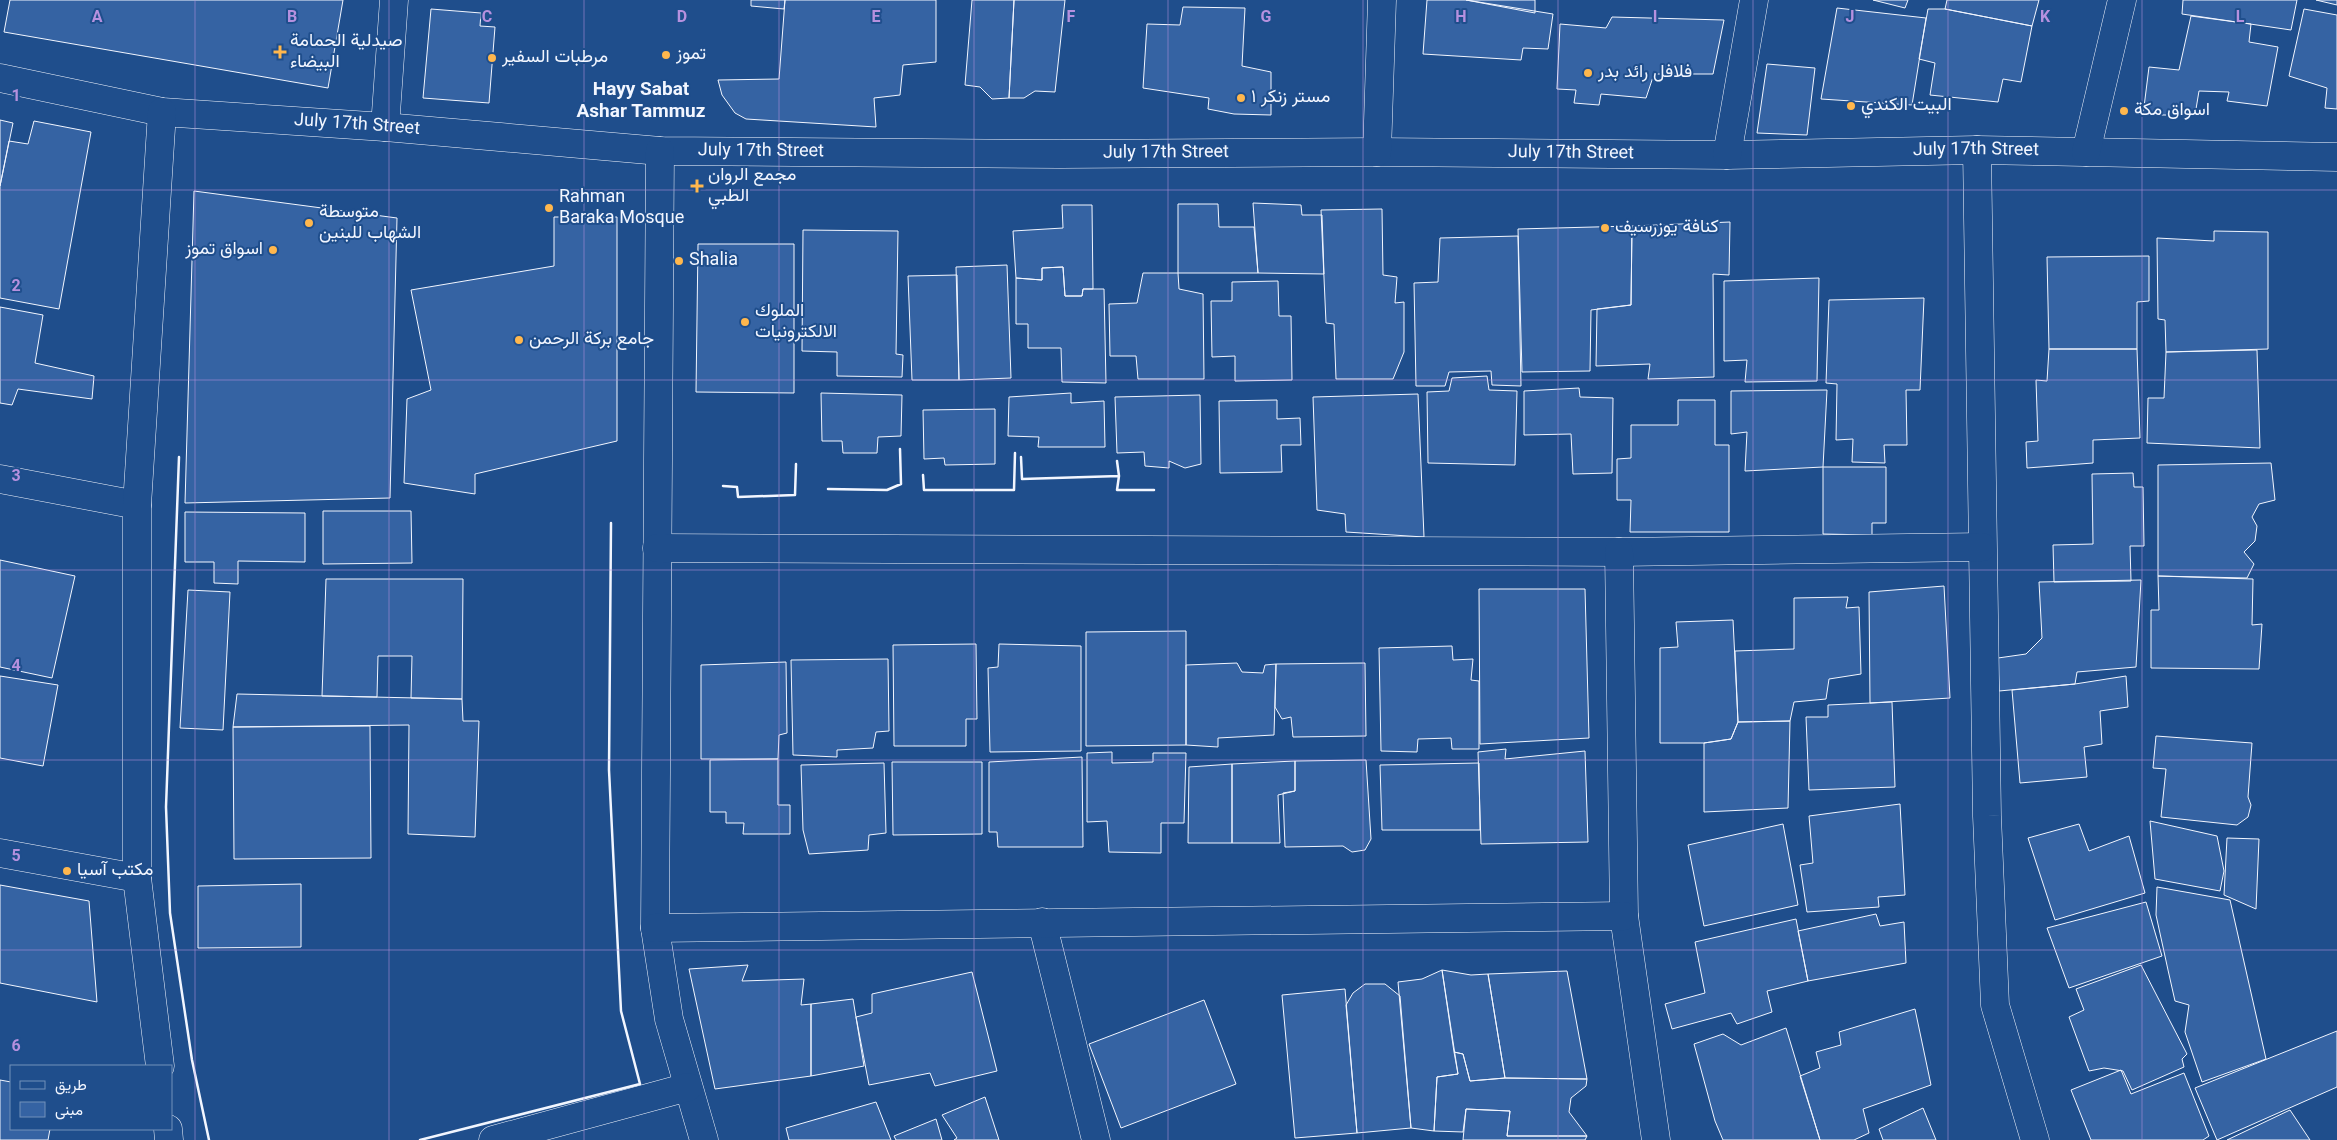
<svg xmlns="http://www.w3.org/2000/svg" width="2337" height="1140" font-family="Georgia,Vazirmatn,serif">
	<rect width="100%" height="100%" fill="#1f4e8c"/>
	<!-- building -->
	<path fill="#3563a3" stroke="#f2f6ff" d="M10,0H343L328,88L4,32Z
		M751,0H785L784,9L751,6Z
		M785,0H936V62L903,65L900,95L874,98L876,127L746,119L735,113L722,95L718,80L779,79Z
		M972,0H1014L1009,98L992,99L980,87L965,85Z
		M1014,0H1065L1055,92L1035,91L1024,98H1009Z
		M1427,0H1466L1553,14L1548,49L1523,48L1521,60L1423,54Z
		M1466,0H1535V13Z
		M1873,0H1908L1905,8Z
		M1947,0H2039L2032,26L1945,9Z
		M2183,0H2297L2291,30L2182,14Z
		M2316,0H2337V5Z
		M1183,7L1245,8L1242,66L1271,72V115L1234,114L1208,109L1209,98L1143,88L1147,24L1180,25Z
		M1837,8L1926,18L1912,105L1821,99Z
		M431,9L481,13L480,26L495,27L489,103L423,98Z
		M1928,9H1945L2032,26L2021,82L2003,79L1998,102L1930,95L1935,63L1919,59Z
		M2304,9L2337,15V109L2325,108L2327,88L2289,76Z
		M2191,16L2251,24L2249,42L2278,47L2267,106L2227,101L2229,92L2199,91L2195,115H2143L2149,67L2179,70Z
		M1612,17L1724,20L1713,74H1654L1646,98L1601,94L1599,105L1574,103L1576,90L1557,89L1560,24L1606,28Z
		M1767,64L1815,68L1807,135L1757,133Z
		M0,120L13,123L0,186Z
		M34,121L91,132L59,309L0,298V186L9,141L28,144Z
		M194,191L397,218L390,498L185,503Z
		M1253,203L1301,205L1302,215H1322L1324,274L1258,273Z
		M1178,204H1218L1219,227H1254L1258,273H1178Z
		M1062,205H1092L1093,289H1083L1082,296H1065L1063,267L1042,268V280L1016,278L1013,231L1063,228Z
		M1382,209L1383,275L1397,277L1395,303L1404,302V352L1393,379H1336L1334,324L1326,323L1321,210Z
		M554,217H617V441L475,474V494L404,483L407,399L431,390L411,290L554,266Z
		M1730,222L1729,275L1713,274L1714,377L1648,379L1650,364L1596,366L1597,309L1631,305L1632,226Z
		M1632,226L1631,305L1591,310L1590,371L1522,372L1518,229Z
		M803,230L898,231L896,354L903,355L902,377L837,376V352L802,351Z
		M2214,231L2268,232V349L2166,352L2165,320L2158,319L2157,238L2214,241Z
		M1518,236L1521,386L1492,385L1491,371L1449,372L1445,386H1416L1414,283L1438,282L1440,238Z
		M698,244H794V393L696,392Z
		M2149,256V301L2137,302V349H2049L2047,257Z
		M1007,265L1011,378L959,380L956,267Z
		M1063,267L1065,296H1082L1083,289H1104L1106,383L1062,382L1061,348H1028V324H1016V278L1042,280V268Z
		M1143,273H1178L1179,289L1203,294L1204,379H1138L1136,356H1110L1109,304L1137,303Z
		M957,275L959,380H912L908,276Z
		M1819,278L1817,381L1745,382L1747,360L1724,361V281Z
		M1278,281L1279,316H1291L1292,380L1235,381V356L1212,357L1211,301H1232V282Z
		M1924,298L1920,390H1906L1907,445H1884L1885,463L1852,462L1853,439L1836,440L1837,384L1826,383L1829,300Z
		M0,307L43,315L35,363L94,376L92,399L18,389L12,405L0,403Z
		M2049,349H2137L2140,438L2093,440V463L2027,468L2026,442L2038,441L2036,380L2047,381Z
		M2257,350L2260,448L2147,443L2148,398H2164L2166,352Z
		M1487,376L1489,390L1517,391L1515,465L1428,463L1427,392L1449,391L1452,378Z
		M1579,388L1580,397L1613,398L1612,473L1573,474L1571,434L1524,435V391Z
		M1827,390L1823,467L1745,471L1747,432L1731,434V391Z
		M821,393L902,395L901,436L878,437L877,453H843L842,441H822Z
		M1071,393V403L1104,401L1105,447H1038L1039,437L1008,436L1009,397Z
		M1418,394L1424,537L1346,532L1345,514L1317,510L1313,397Z
		M1200,395L1201,464L1185,468L1169,461V468L1145,466L1144,452L1117,453L1115,397Z
		M1277,400V419L1300,418L1301,445H1281L1282,472L1220,473L1219,401Z
		M1678,400H1715V445H1729V532H1630L1631,500H1617V459L1631,458V425H1678Z
		M995,409V464L945,465L944,458L924,459L923,410Z
		M2271,463L2275,500L2259,504L2252,517L2257,526L2255,541L2244,552L2254,564L2247,578L2158,576V465Z
		M1823,467H1886V523H1872V535L1823,534Z
		M2133,473L2134,487H2143L2144,546H2130L2131,581L2054,582L2053,545L2093,544L2092,474Z
		M323,511H411L412,563L323,564Z
		M185,512L305,513V562L238,561V584L214,583V562H185Z
		M0,560L75,576L52,678L0,667Z
		M2158,576L2253,579L2252,625L2262,624L2259,669L2151,668V610H2159Z
		M326,579H463L462,699L411,698L412,656H378L377,697L322,696Z
		M2141,580L2136,667L2077,672L2075,684L1999,691L1998,658L2026,654L2042,638L2039,582Z
		M1944,586L1950,698L1870,703L1869,592Z
		M1479,589H1585L1589,738L1480,744Z
		M188,590L230,592L223,730L180,728Z
		M1848,597L1846,608L1859,607L1861,674L1829,679L1826,699L1794,702L1790,721L1738,722L1735,651L1794,649V598Z
		M1733,620L1738,722L1731,739L1704,743H1660V648L1678,647L1676,622Z
		M1186,631V745L1086,746V632Z
		M976,644L977,719H966V746H894L893,645Z
		M999,644L1081,646V751L990,752L988,668L998,667Z
		M1452,646L1453,660L1473,659L1471,680L1479,681V749H1452L1451,738L1418,739L1417,752L1381,751L1379,648Z
		M888,659L889,731L876,732L873,748L837,750V757L793,755L791,660Z
		M786,662L787,733L779,735L778,759H701V665Z
		M1237,663L1242,672L1263,673L1265,665L1276,664L1274,735L1218,738V747L1186,745V665Z
		M1365,663L1366,736L1293,737L1291,717L1282,719L1275,707L1276,664Z
		M0,676L58,685L43,766L0,758Z
		M2126,676L2128,707L2100,711L2102,744L2084,747L2087,777L2020,783L2012,690L2075,684Z
		M237,694L462,699L463,721H479L475,837L408,834L409,725L233,727Z
		M1892,702L1895,787L1809,790L1806,717H1828V705Z
		M1790,721L1788,808L1704,812V743L1731,739L1738,722Z
		M370,726L371,858L234,859L233,727Z
		M2156,736L2252,743L2248,797L2251,805L2248,817L2237,825L2161,817L2166,769L2153,768Z
		M1506,749L1505,759L1585,751L1588,842L1481,844L1478,752Z
		M1112,752V763L1153,762V753H1186L1184,823H1161V853L1109,852L1107,821L1087,822V753Z
		M1082,757L1083,847H998L997,832H989V762Z
		M778,759V805H790V834H743L744,823H726V812H710V760Z
		M1366,760L1371,839L1365,850L1352,852L1343,846L1285,847L1283,793L1295,791V761Z
		M1295,761V791L1278,795L1280,843H1232V764Z
		M892,762H982V834L893,835Z
		M884,763L886,833L869,835L868,850L809,854L803,830L801,765Z
		M1479,763L1480,830H1382L1380,765Z
		M1232,764V843H1188L1189,767Z
		M1900,804L1905,895L1878,897L1879,907L1807,912L1800,865L1813,863L1809,816Z
		M2150,821L2217,836L2224,871L2220,891L2155,879Z
		M1783,824L1798,905L1704,926L1688,845Z
		M2079,824L2089,851L2129,836L2145,893L2055,920L2028,838Z
		M2227,838L2259,839L2256,909L2224,895Z
		M301,884V947L198,948V886Z
		M0,885L89,901L97,1002L0,983Z
		M2157,887L2230,900L2266,1059L2202,1082L2185,1032L2189,1005L2175,1001L2168,970L2156,915Z
		M2146,902L2162,956L2069,988L2047,928Z
		M1876,914L1880,926L1904,922L1906,963L1808,981L1798,931Z
		M1796,919L1808,981L1767,991L1772,1012L1737,1024L1731,1013L1672,1029L1665,1004L1705,993L1695,942Z
		M748,965L742,981L804,979L801,1005L811,1004V1076L715,1089L689,969Z
		M2141,965L2187,1054L2182,1059L2184,1067L2132,1090L2123,1071L2104,1068L2089,1071L2069,1017L2084,1010L2076,989Z
		M1442,970L1458,1074L1437,1077L1434,1131L1411,1128L1398,982L1422,979Z
		M1442,970L1471,975L1488,974L1505,1078L1470,1081L1463,1054L1454,1052Z
		M1567,971L1587,1079L1505,1078L1488,974Z
		M972,972L997,1071L935,1086L930,1073L869,1085L856,1017L872,1013V994Z
		M1365,984H1385L1400,996L1411,1128L1357,1133L1346,1005L1353,993Z
		M1345,989L1357,1133L1295,1138L1282,995Z
		M853,999L864,1066L811,1076V1004Z
		M1204,1000L1236,1084L1121,1128L1089,1044Z
		M1915,1009L1931,1085L1863,1109L1869,1133L1854,1140H1820L1800,1076L1820,1068L1816,1052L1841,1045L1839,1032Z
		M1786,1028L1820,1140H1723L1715,1121L1694,1044L1723,1034L1741,1045Z
		M2337,1031V1087L2217,1140L2195,1088Z
		M1454,1052L1463,1054L1470,1081L1505,1078L1587,1079L1586,1086L1571,1098L1569,1112L1587,1136H1507L1510,1111L1466,1109L1463,1132L1434,1131L1437,1077L1458,1074Z
		M2121,1070L2131,1094L2184,1073L2209,1136L2203,1140H2091L2071,1090Z
		M0,1080L11,1082V1129H50L48,1140H0Z
		M985,1097L999,1140H954L957,1138L942,1115Z
		M876,1102L891,1140H789L786,1128Z
		M1923,1108L1936,1140H1883L1879,1129Z
		M1466,1109L1510,1111L1507,1136H1587L1585,1140H1463Z
		M2290,1110L2310,1140H2227Z
		M936,1119L942,1140H896L894,1136Z"/>
	<g fill="none" stroke-linecap="round" stroke-linejoin="round">
		<defs>
			<g id="minor">
				<path id="s1" d="M0,78L162,112L385,127L660,151L1060,154L1377,152L1727,155L1977,150L2337,157"/>
				<path d="M385,127L394,0"/>
				<path d="M1977,150L1987,816L1995,1005L2035,1140"/>
				<path d="M660,151L655,928L669,1019L704,1140"/>
				<path d="M1377,152L1382,0"/>
				<path d="M2086,152L2122,0"/>
				<path d="M1727,155L1754,0"/>
				<path d="M0,479L137,505"/>
				<path d="M657,548L1619,552L1982,547"/>
				<path d="M1619,552L1624,916L1656,1140"/>
				<path d="M0,853L137,878"/>
				<path d="M1042,922L1096,1140"/>
				<path d="M655,928L1624,916"/>
				<path d="M160,1066L137,878V505L162,112"/>
				<path d="M168,1129L169,1140"/>
				<path d="M493,1140L688,1087"/>
			</g>
		</defs>
		<!-- minor casing -->
		<use href="#minor" stroke="#f2f6ff" stroke-width="29"/>
		<!-- minor -->
		<use href="#minor" stroke="#1f4e8c" stroke-width="28"/>
		<!-- wall -->
		<path stroke="#f2f6ff" stroke-width="2.5" d="M179,457L166,807L170,913L192,1060L209,1140
			M1021,457L1022,479L1119,476
			M1117,461L1119,476L1117,490H1154
			M923,475L924,490H1014L1015,453
			M723,486L737,487L738,497L795,495L796,464
			M828,489L887,490L901,484L900,449
			M420,1140L640,1084L621,1011L609,770L611,523"/>
	</g>
	<!-- grid -->
	<path fill="none" stroke="#b691df" stroke-width="1" stroke-opacity="0.55" d="M195,0V1140M389,0V1140M584,0V1140M779,0V1140M974,0V1140M1168,0V1140M1363,0V1140M1558,0V1140M1753,0V1140M1948,0V1140M2142,0V1140M0,190H2337M0,380H2337M0,570H2337M0,760H2337M0,950H2337"/>
	<!-- markers -->
	<g fill="#ffb74d" stroke="#1f4e8c" stroke-width="2">
		<path d="M277.5 44.5h5v5h5v5h-5v5h-5v-5h-5v-5h5z"/>
		<circle cx="666" cy="55" r="5"/>
		<circle cx="492" cy="58" r="5"/>
		<circle cx="1588" cy="73" r="5"/>
		<circle cx="1241" cy="98" r="5"/>
		<circle cx="1851" cy="106" r="5"/>
		<circle cx="2124" cy="111" r="5"/>
		<path d="M694.5 178.5h5v5h5v5h-5v5h-5v-5h-5v-5h5z"/>
		<circle cx="549" cy="208" r="5"/>
		<circle cx="309" cy="223" r="5"/>
		<circle cx="1605" cy="228" r="5"/>
		<circle cx="273" cy="250" r="5"/>
		<circle cx="679" cy="261" r="5"/>
		<circle cx="745" cy="322" r="5"/>
		<circle cx="519" cy="340" r="5"/>
		<circle cx="67" cy="871" r="5"/>
	</g>
	<g text-anchor="middle" dominant-baseline="central" stroke-width="4" stroke-linejoin="round" paint-order="stroke">
		<!-- poi labels -->
		<g font-size="18" fill="#f2f6ff" stroke="#1f4e8c" text-anchor="start">
			<text x="290" y="42">صيدلية الحمامة<tspan x="290" dy="21">البيضاء</tspan></text>
			<text x="676" y="55">تموز</text>
			<text x="502" y="58">مرطبات السفير</text>
			<text x="1598" y="73">فلافل رائد بدر</text>
			<text x="1251" y="98">مستر زنكر ١</text>
			<text x="1861" y="106">البيت الكندي</text>
			<text x="2134" y="111">اسواق مكة</text>
			<text x="708" y="176">مجمع الروان<tspan x="708" dy="21">الطبي</tspan></text>
			<text x="559" y="198">Rahman<tspan x="559" dy="21">Baraka Mosque</tspan></text>
			<text x="319" y="213">متوسطة<tspan x="319" dy="21">الشهاب للبنين</tspan></text>
			<text x="1615" y="228">كنافة يوزرسيف</text>
			<text x="263" y="250" text-anchor="end">اسواق تموز</text>
			<text x="689" y="261">Shalia</text>
			<text x="755" y="312">الملوك<tspan x="755" dy="21">الالكترونيات</tspan></text>
			<text x="529" y="340">جامع بركة الرحمن</text>
			<text x="77" y="871">مكتب آسيا</text>
		</g>
		<!-- street labels -->
		<g font-size="18" fill="#f2f6ff" stroke="#1f4e8c">
			<text stroke="none"><textPath href="#s1" startOffset="361">July 17th Street</textPath></text>
			<text stroke="none"><textPath href="#s1" startOffset="766">July 17th Street</textPath></text>
			<text stroke="none"><textPath href="#s1" startOffset="1981">July 17th Street</textPath></text>
			<text stroke="none"><textPath href="#s1" startOffset="1171">July 17th Street</textPath></text>
			<text stroke="none"><textPath href="#s1" startOffset="1576">July 17th Street</textPath></text>
		</g>
		<!-- neighbourhood labels -->
		<g font-size="19" font-weight="bold" fill="#f2f6ff" stroke="#1f4e8c">
			<text x="641" y="90">Hayy Sabat<tspan x="641" dy="22">Ashar Tammuz</tspan></text>
		</g>
	</g>
	<g font-size="16" text-anchor="middle" font-weight="bold" fill="#b691df" stroke="#1f4e8c" stroke-width="4" stroke-linejoin="round" paint-order="stroke">
		<text x="97" y="22">A</text>
		<text x="292" y="22">B</text>
		<text x="487" y="22">C</text>
		<text x="682" y="22">D</text>
		<text x="876" y="22">E</text>
		<text x="1071" y="22">F</text>
		<text x="1266" y="22">G</text>
		<text x="1461" y="22">H</text>
		<text x="1655" y="22">I</text>
		<text x="1850" y="22">J</text>
		<text x="2045" y="22">K</text>
		<text x="2240" y="22">L</text>
		<text x="16" y="101">1</text>
		<text x="16" y="291">2</text>
		<text x="16" y="481">3</text>
		<text x="16" y="671">4</text>
		<text x="16" y="861">5</text>
		<text x="16" y="1051">6</text>
	</g>
	<!-- legend -->
	<rect x="10" y="1065" width="162" height="65" fill="#1f4e8c" stroke="#7391ba"/>
	<rect x="20" y="1081" width="25" height="8" fill="#1f4e8c" stroke="#7391ba"/>
	<text x="55" y="1090" font-size="15" fill="#f2f6ff">طريق</text>
	<rect x="20" y="1102" width="25" height="15" fill="#3563a3" stroke="#7391ba"/>
	<text x="55" y="1115" font-size="15" fill="#f2f6ff">مبنى</text>
</svg>
